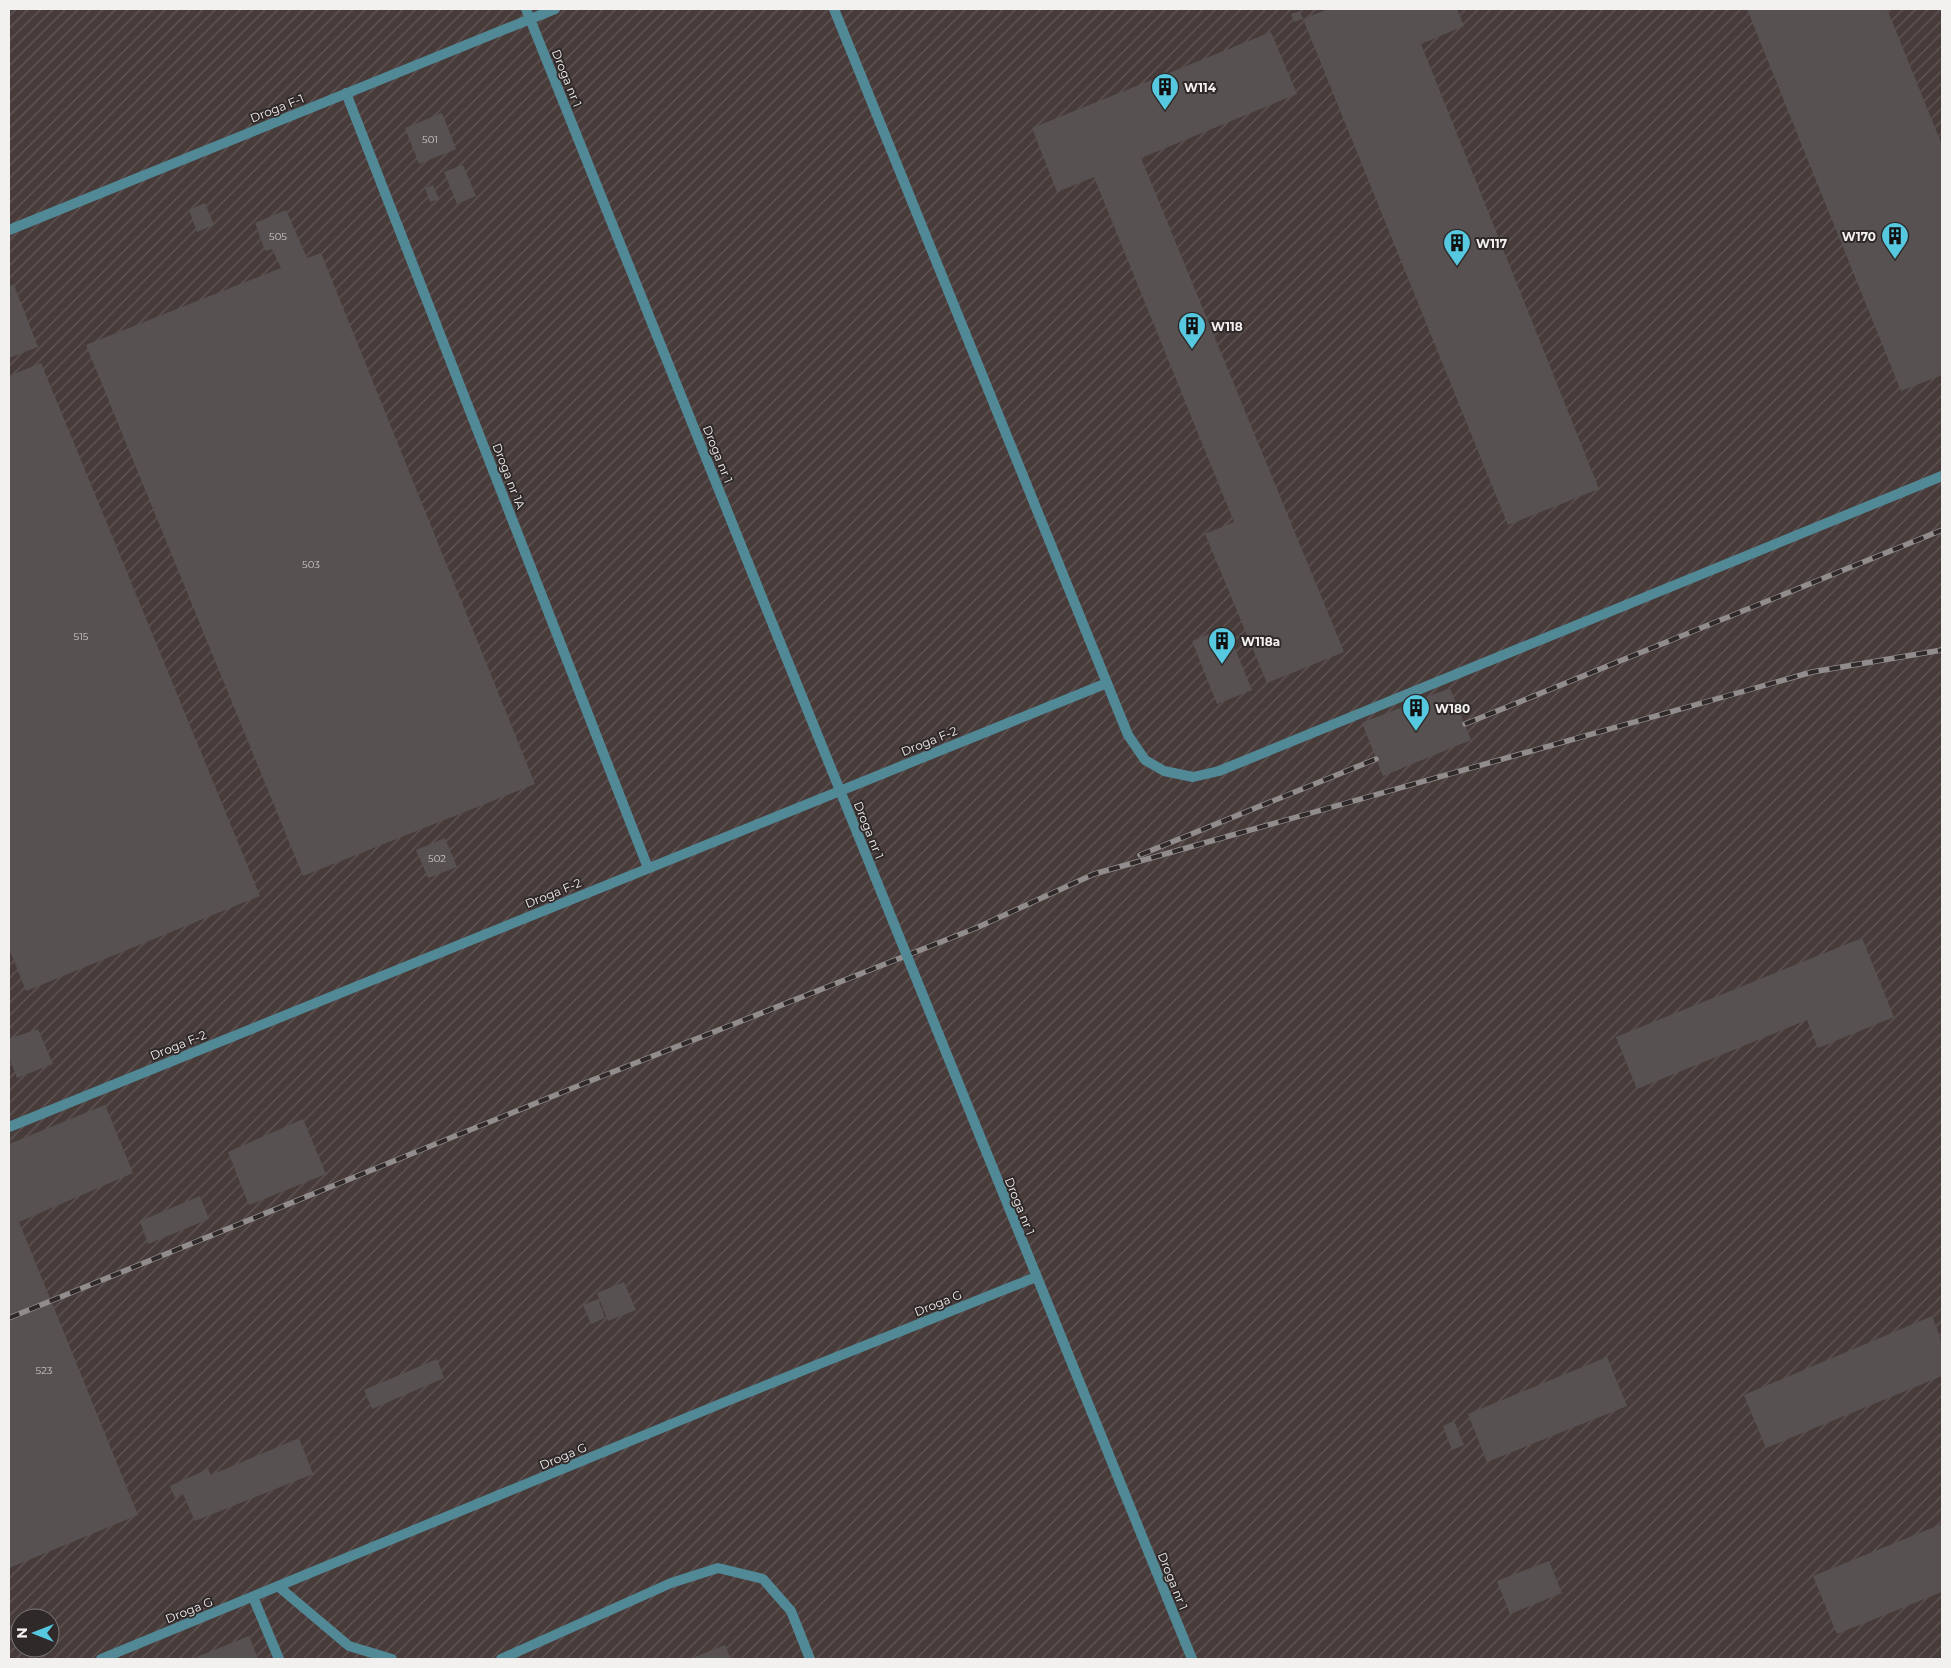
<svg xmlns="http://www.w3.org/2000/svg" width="1951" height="1668" font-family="Montserrat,sans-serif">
	<defs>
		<pattern id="industrial-furrows" width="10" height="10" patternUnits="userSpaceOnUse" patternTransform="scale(1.25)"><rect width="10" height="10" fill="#483c3b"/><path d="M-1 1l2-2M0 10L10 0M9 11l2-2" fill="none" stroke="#635858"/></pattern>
	</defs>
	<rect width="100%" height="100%" fill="#393433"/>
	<!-- industrial -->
	<path fill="url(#industrial-furrows)" fill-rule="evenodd" d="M9,9H1942V1659H9ZM20,1618H50V1648H20Z"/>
	<!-- building -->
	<path fill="#575251" d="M1328,9H1457L1464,26L1421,44L1599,489L1508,525L1303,19Z
		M1747,9H1887L1942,145V375L1901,391Z
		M1300,11L1303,19L1294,22L1291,14Z
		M1271,32L1297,94L1141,158L1344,652L1267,683L1205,534L1234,522L1094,177L1057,192L1032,128Z
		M442,113L456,149L419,164L405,128Z
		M463,165L476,196L457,204L444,172Z
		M433,185L439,199L430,202L425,188Z
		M205,203L214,225L197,232L189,210Z
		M286,210L307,258L321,253L535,784L303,876L86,345L281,268L272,249L265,251L255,223Z
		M14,285L38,347L9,358V286Z
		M41,363L260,896L26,991L9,948V376Z
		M1226,627L1252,690L1217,704L1192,641Z
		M1450,688L1471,740L1383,776L1362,723Z
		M445,838L457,867L428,878L416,850Z
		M1862,938L1894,1017L1818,1048L1807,1020L1637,1089L1616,1037Z
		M38,1029L53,1064L17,1078L9,1057V1039Z
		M105,1105L133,1173L19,1222L138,1515L9,1568V1144Z
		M303,1119L326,1174L249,1205L228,1152Z
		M200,1196L209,1219L148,1244L140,1221Z
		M624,1282L636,1310L608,1321L597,1293Z
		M598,1299L605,1318L591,1324L583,1305Z
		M1932,1316L1942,1342V1376L1766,1448L1744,1395Z
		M1607,1357L1627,1406L1487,1462L1468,1414Z
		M437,1359L444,1378L372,1409L364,1390Z
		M1454,1421L1464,1445L1452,1450L1443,1426Z
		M299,1438L313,1474L195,1521L183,1494L175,1498L170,1486L208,1469L211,1475Z
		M1942,1524V1592L1837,1634L1813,1576Z
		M1549,1561L1562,1593L1510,1614L1497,1581Z
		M249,1636L258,1659H192Z
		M725,1645L731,1659H690Z"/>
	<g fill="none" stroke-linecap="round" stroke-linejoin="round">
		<!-- lane -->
		<path stroke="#528996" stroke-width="10" d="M526,9L773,625
			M834,9L1128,735L1145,760L1164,771L1193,777L1219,771L1942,476
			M346,93L648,868
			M9,230L555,9
			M9,1127L1107,683
			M1124,1492L1192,1659
			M279,1587L349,1646L392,1659
			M253,1597L279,1659
			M101,1659L737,1397L1036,1277
			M501,1659L671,1583L718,1568L763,1579L791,1611L810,1659"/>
		<defs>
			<path id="rail" d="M1465,724L1942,530
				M1140,855L1376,759
				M9,1318L590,1081L976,928L1094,874L1812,672L1942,650"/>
		</defs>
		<!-- rail casing -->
		<use href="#rail" stroke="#918d8c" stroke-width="5.5"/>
		<!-- rail -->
		<use href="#rail" stroke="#2f2a29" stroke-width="4" stroke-dasharray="11" stroke-linecap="butt"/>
		<!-- lane-bridge -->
		<path stroke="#528996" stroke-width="10" d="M773,625L1124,1492"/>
	</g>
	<!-- icons -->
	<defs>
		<symbol id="building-pin" viewBox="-11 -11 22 30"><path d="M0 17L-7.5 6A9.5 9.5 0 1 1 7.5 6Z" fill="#56c9e1" stroke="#2f2a29"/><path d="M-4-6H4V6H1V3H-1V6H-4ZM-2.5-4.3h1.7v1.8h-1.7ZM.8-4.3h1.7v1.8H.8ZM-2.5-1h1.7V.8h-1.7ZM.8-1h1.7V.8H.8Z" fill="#111"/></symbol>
	</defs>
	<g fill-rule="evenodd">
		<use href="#building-pin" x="1149" y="71" width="32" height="43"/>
		<use href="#building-pin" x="1879" y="220" width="32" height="43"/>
		<use href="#building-pin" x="1441" y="227" width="32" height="43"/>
		<use href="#building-pin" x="1176" y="310" width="32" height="43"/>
		<use href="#building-pin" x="1206" y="625" width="32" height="43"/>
		<use href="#building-pin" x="1400" y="692" width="32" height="43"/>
	</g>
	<g text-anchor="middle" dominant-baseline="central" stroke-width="4" stroke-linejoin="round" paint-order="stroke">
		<!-- number labels -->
		<g font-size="10" fill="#ccc8c8">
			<text x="430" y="139">501</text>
			<text x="278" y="236">505</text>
			<text x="311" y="564">503</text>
			<text x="81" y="636">515</text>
			<text x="437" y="858">502</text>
			<text x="44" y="1370">523</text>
		</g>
		<!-- street labels -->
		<g font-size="12" fill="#f3f0f0" stroke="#2f2a29">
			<text transform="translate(567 78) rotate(68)">Droga nr 1</text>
			<text transform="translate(277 108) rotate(-22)">Droga F-1</text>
			<text transform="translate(718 454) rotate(68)">Droga nr 1</text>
			<text transform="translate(509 476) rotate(69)">Droga nr 1A</text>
			<text transform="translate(929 741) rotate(-22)">Droga F-2</text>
			<text transform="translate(869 830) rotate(68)">Droga nr 1</text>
			<text transform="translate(553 893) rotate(-22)">Droga F-2</text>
			<text transform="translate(178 1045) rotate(-22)">Droga F-2</text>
			<text transform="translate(1020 1206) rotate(68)">Droga nr 1</text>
			<text transform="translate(938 1303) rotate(-22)">Droga G</text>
			<text transform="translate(563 1456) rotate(-23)">Droga G</text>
			<text transform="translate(1173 1581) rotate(68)">Droga nr 1</text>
			<text transform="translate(189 1610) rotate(-22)">Droga G</text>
		</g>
		<!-- poi labels -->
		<g font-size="12" font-weight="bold" fill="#f3f0f0" stroke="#2f2a29" text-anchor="start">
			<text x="1184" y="87">W114</text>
			<text x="1876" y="236" text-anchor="end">W170</text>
			<text x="1476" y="243">W117</text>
			<text x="1211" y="326">W118</text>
			<text x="1241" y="641">W118a</text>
			<text x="1435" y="708">W180</text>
		</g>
	</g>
	<!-- border -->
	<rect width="1951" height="1668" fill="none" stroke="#f3f0f0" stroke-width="20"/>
	<!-- north arrow -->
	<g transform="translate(35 1633) rotate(270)"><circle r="24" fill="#2f2a29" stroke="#7d7979"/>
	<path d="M0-4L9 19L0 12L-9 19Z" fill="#56c9e1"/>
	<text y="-8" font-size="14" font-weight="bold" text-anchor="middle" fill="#f3f0f0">N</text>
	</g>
</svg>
